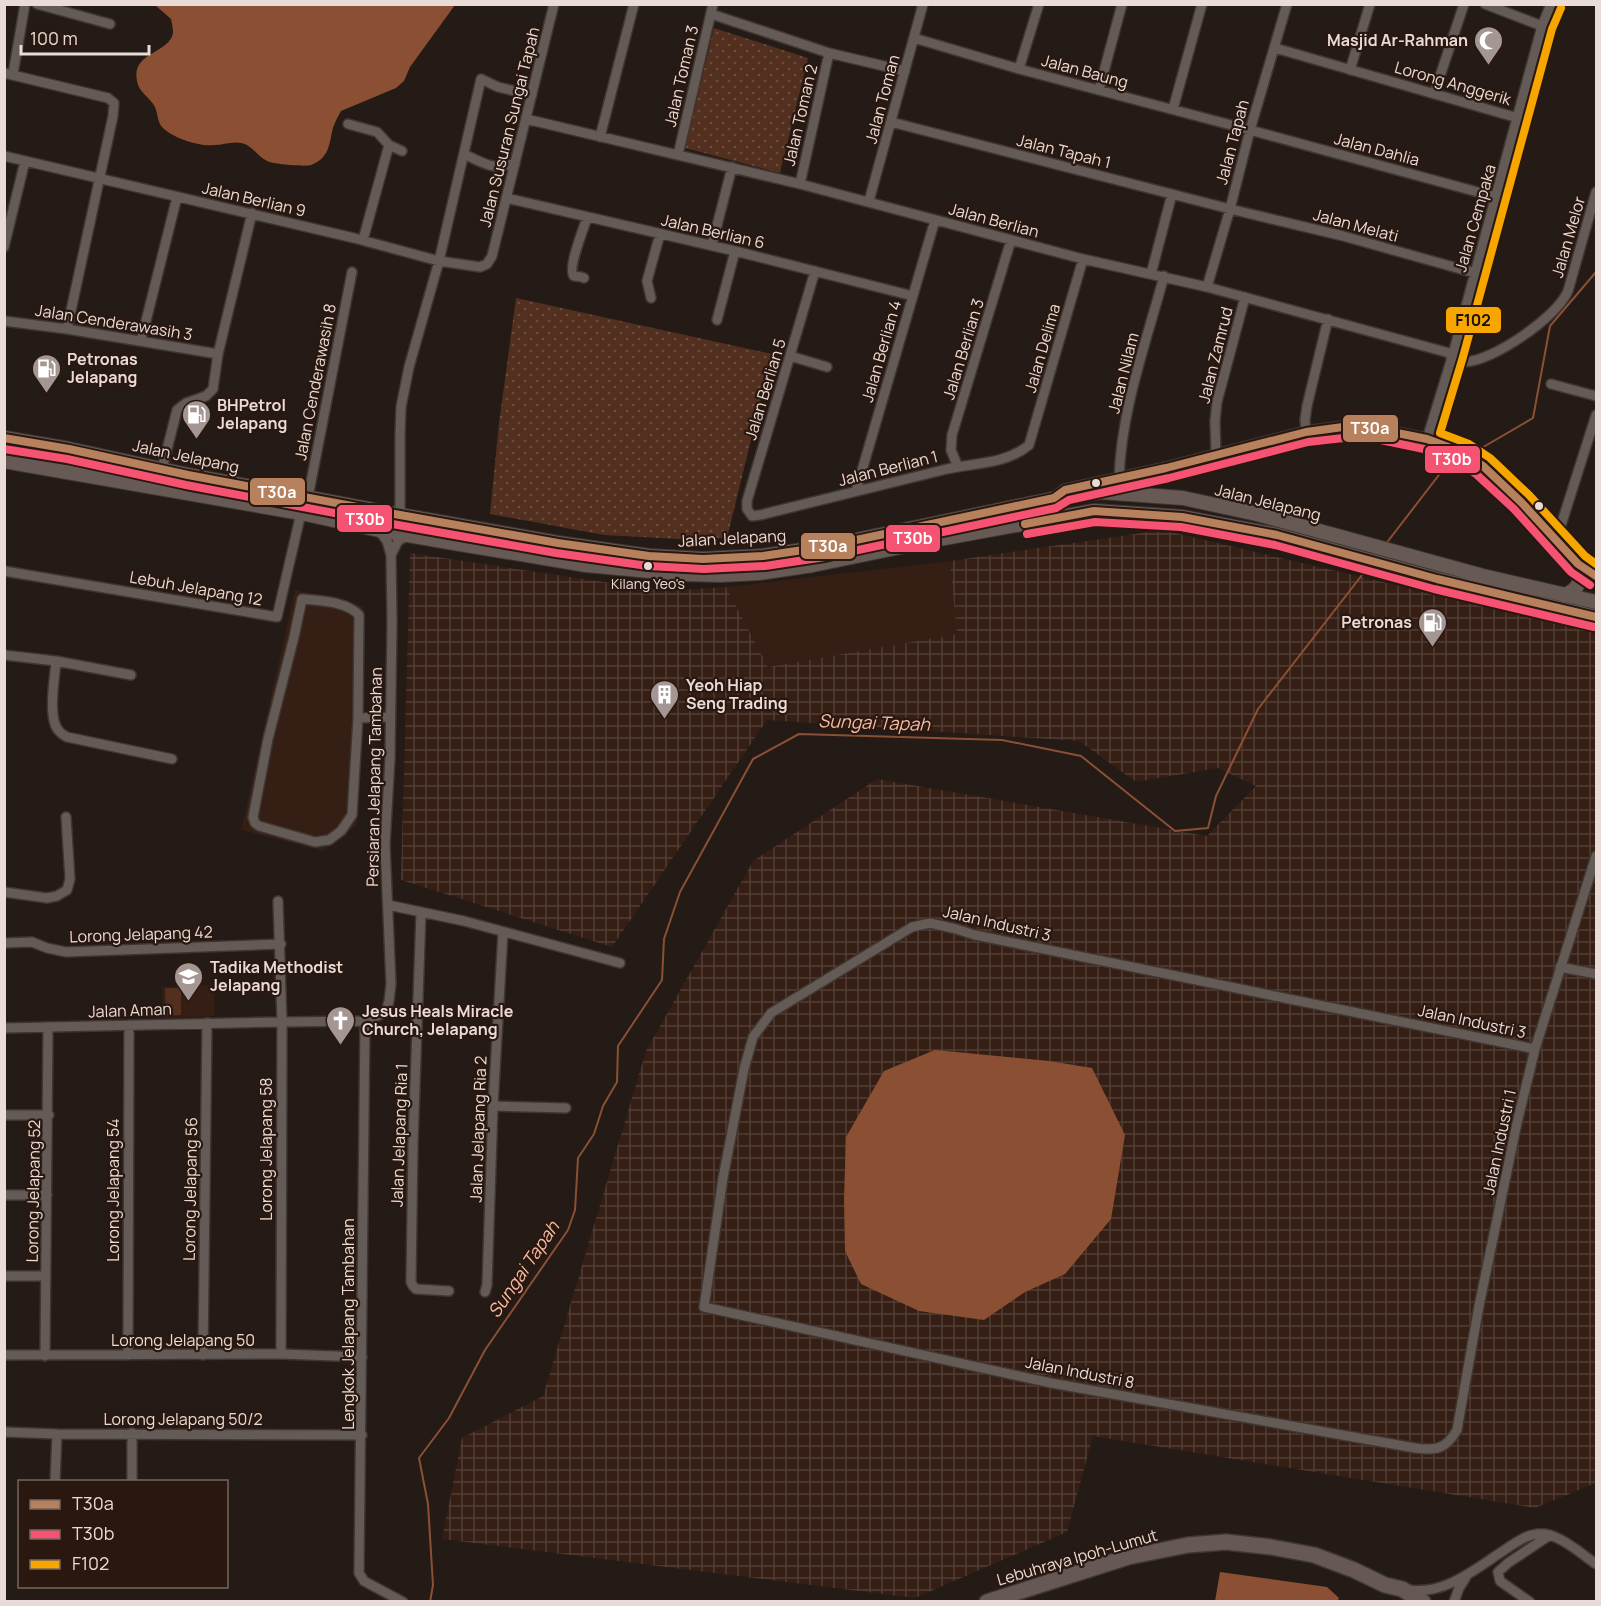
<svg xmlns="http://www.w3.org/2000/svg" width="1601" height="1606" font-family="Manrope,sans-serif">
	<defs>
		<pattern id="industrial-grid" width="8" height="8" patternUnits="userSpaceOnUse" patternTransform="scale(1.5)"><rect width="8" height="8" fill="#351e14"/><path d="M0 4h8M4 0v8" fill="none" stroke="#523e35"/></pattern>
		<pattern id="grass-dots" width="8" height="8" patternUnits="userSpaceOnUse" patternTransform="scale(1.5)"><rect width="8" height="8" fill="#522f1f"/><path d="M2 2h.1M6 6h.1" fill="none" stroke="#6b4d3f" stroke-width="1.8" stroke-linecap="round"/></pattern>
	</defs>
	<rect width="100%" height="100%" fill="#241a16"/>
	<!-- built -->
	<path fill="#351e14" d="M950,561L958,634L768,667L726,587Z
		M295,590L364,606L357,825L323,851L241,830Z
		M214,985L215,1016L163,1018L162,987Z"/>
	<!-- industrial -->
	<path fill="url(#industrial-grid)" d="M1162,530L1596,632V1483L1535,1508L1093,1436L1067,1532L915,1598L442,1539L462,1438L543,1396L646,1051L753,861L877,779L1207,836L1256,786L1218,768L1136,782L1079,741L767,720L612,947L401,880L410,553L664,591L726,587L768,667L957,634L950,561Z"/>
	<!-- grass -->
	<path fill="url(#grass-dots)" d="M714,28L808,58L780,173L685,148Z
		M516,298L772,354L727,538L679,539L604,535L490,514L499,423Z"/>
	<!-- pitch -->
	<path fill="#522f1f" d="M165,988H181V1015L166,1016Z"/>
	<!-- water -->
	<path fill="#8b5034" d="M155,5H455L410,67L404,81L396,88L341,111C338,116 335,122 333,128C329,143 330,158 311,165C306,167 271,164 267,161C257,156 252,145 241,143C232,141 223,145 214,145C200,147 173,138 163,128C157,122 158,114 155,107C150,97 139,93 137,81C131,52 169,54 173,33C173,29 172,23 171,19Z
		M935,1050L1049,1061L1092,1068L1125,1135L1111,1219L1065,1274L1025,1292L984,1320L919,1311L861,1284L845,1251L844,1199L846,1137L884,1071Z
		M1220,1572L1327,1587L1339,1598L1337,1602L1215,1601Z"/>
	<g fill="none" stroke-linecap="round" stroke-linejoin="round">
		<!-- stream -->
		<path stroke="#8b5034" stroke-width="2" d="M1473,453L1533,418L1550,326L1596,272
			M1385,545L1442,471L1465,458
			M430,1602L433,1585L428,1504L419,1458L449,1418L485,1350L568,1230L575,1210L578,1158L594,1134L603,1106L617,1082L618,1046L662,980L664,939L680,892L753,759L799,734L1002,740L1081,756L1175,831L1208,828L1216,796L1258,709L1369,566"/>
		<defs>
			<path id="minor" d="M37,4L110,24
				M1485,4L1542,26
				M711,14L829,53L905,71
				M914,38L1019,69L1250,130L1496,197
				M1275,48L1518,118
				M1019,69L1039,4
				M1350,70L1370,4
				M4,73L108,98L114,103L113,116L67,329
				M13,74L25,4
				M1099,90L1122,4
				M1434,94L1464,4
				M1173,109L1202,4
				M526,119L800,184L1083,259L1207,287L1453,354
				M891,122L1230,209L1343,236L1475,273
				M348,124L377,132L389,145L402,151
				M600,137L634,4
				M464,154C487,165 490,169 515,164
				M678,155L713,4
				M4,156L354,238L439,261L480,267L487,264L492,256L554,4
				M800,184L829,53
				M506,198L735,251L913,296
				M869,201L923,4
				M363,240L389,145
				M712,245L732,167
				M4,247L25,161
				M815,271L747,501V509L752,516L760,515C822,500 884,484 947,469C974,463 1007,464 1029,445L1083,259
				M1151,274L1172,194
				M584,278C583,277 575,276 574,276C567,270 584,227 587,218
				M1207,287L1230,209L1250,130L1287,4
				M651,298L647,281L660,234
				M717,320L735,251
				M4,321L67,329L218,354
				M141,341L177,197
				M790,356L827,367
				M1451,359C1455,360 1460,362 1465,362C1493,361 1557,317 1568,291L1596,192
				M1551,384L1596,396
				M1306,432L1305,420L1307,406L1328,319
				M1427,439L1453,354L1542,26L1551,4
				M1216,455L1215,421L1217,402L1245,297
				M958,467L951,450L952,435L1011,240
				M162,469L177,410L186,403L206,396L213,389L218,354L252,213
				M1119,479C1121,410 1146,343 1164,276
				M856,491L935,220
				M308,497L352,272
				M400,515V435L401,407L409,367L439,261L481,79L498,87L532,95
				M1556,541L1596,415
				M391,555L398,541L408,535
				M4,571L277,617L301,513
				M302,599C320,601 346,601 359,615L358,718L352,815L341,831L329,840L315,842L259,826L255,823L253,817L268,739L294,637Z
				M4,655L56,661L131,675
				M56,661C55,677 47,719 59,731C61,734 64,735 67,737L172,759
				M358,718L390,717
				M4,892L47,898L57,896L67,890L70,879L66,817
				M278,901L282,1022L281,1354
				M388,905L464,921L620,963
				M421,912L413,1144L411,1282L413,1286L416,1289L449,1291
				M4,943L32,942L47,948L66,952L281,944
				M1560,967L1596,974
				M365,1021L359,1573L364,1581L403,1602
				M4,1028L282,1022L365,1021L386,1012L389,1001L391,984L385,845L390,758L392,623L391,555L387,541L379,530
				M1535,1049L975,935L956,929L930,923L912,927L771,1013L753,1037L744,1069L723,1178L704,1307L1051,1383L1415,1448C1436,1451 1446,1449 1457,1430L1479,1306L1517,1123L1535,1049L1596,856
				M493,1106L566,1108
				M4,1115H49
				M4,1195H47
				M4,1276H46
				M485,1292L487,1285L493,1106L503,932
				M4,1355L281,1354L362,1357
				M128,1355L129,1025
				M203,1355L207,1023
				M45,1356L48,1027
				M4,1432L57,1434L362,1435
				M55,1482L57,1434
				M132,1482V1433
				M1410,1590C1446,1595 1478,1567 1506,1549C1518,1541 1530,1532 1545,1534C1561,1536 1583,1555 1596,1564
				M1454,1602L1459,1588L1466,1577
				M1530,1602L1500,1581L1498,1572L1508,1563L1550,1535"/>
			<path id="tertiary" d="M1059,495L1065,490L1083,486L1166,468L1306,432L1343,427L1377,429L1427,439L1464,453L1483,466L1521,502L1584,572L1596,581"/>
			<path id="primary" d="M4,438L69,449L188,475L400,515L558,543L649,556L703,559L763,556L823,547L1067,496L1101,492L1183,498L1257,514L1483,576L1596,602
				M4,461L301,513L379,530L460,544L586,565L682,574L721,575L759,573L813,565L939,539L1094,511L1182,517L1277,535L1437,579L1596,617
				M1565,595C1580,589 1582,579 1578,564"/>
			<path id="trunk" d="M987,1602L1128,1557L1188,1545L1226,1542L1271,1547L1314,1555L1354,1570L1385,1585L1402,1589L1423,1602"/>
		</defs>
		<!-- minor casing -->
		<use href="#minor" stroke="#3f3632" stroke-width="12"/>
		<!-- tertiary casing -->
		<use href="#tertiary" stroke="#3f3632" stroke-width="14"/>
		<!-- primary casing -->
		<use href="#primary" stroke="#3f3632" stroke-width="16"/>
		<!-- trunk casing -->
		<use href="#trunk" stroke="#3f3632" stroke-width="18"/>
		<!-- minor -->
		<use href="#minor" stroke="#645a56" stroke-width="9"/>
		<!-- tertiary -->
		<use href="#tertiary" stroke="#645a56" stroke-width="10"/>
		<!-- primary -->
		<use href="#primary" stroke="#675a55" stroke-width="14"/>
		<!-- trunk -->
		<use href="#trunk" stroke="#665854" stroke-width="15"/>
		<defs>
			<path id="bus-1" d="M4,438L69,449L188,475L400,515L558,543L649,556L703,559L763,556L823,547L1054,498L1065,490L1166,468L1306,432L1343,427L1377,429L1427,439L1464,453L1483,466L1521,502L1578,564L1596,576
				M1025,524L1094,511L1182,517L1277,535L1437,579L1596,617"/>
			<path id="bus-2" d="M4,449L67,459L186,485L398,525L556,553L648,566L704,569L765,566L825,557L1056,508L1069,500L1169,478L1308,442L1343,438L1376,439L1424,449L1459,462L1476,474L1514,509L1571,572L1590,585
				M1027,534L1095,522L1181,527L1275,545L1434,589L1594,627"/>
			<path id="bus-3" d="M1561,8L1552,29L1463,357L1440,433L1469,444L1490,458L1529,495L1585,556L1596,564"/>
		</defs>
		<!-- bus-1 casing -->
		<use href="#bus-1" stroke="#2a1810" stroke-width="12"/>
		<!-- bus-2 casing -->
		<use href="#bus-2" stroke="#2a1810" stroke-width="12"/>
		<!-- bus-3 casing -->
		<use href="#bus-3" stroke="#2a1810" stroke-width="12"/>
		<!-- bus-1 -->
		<use href="#bus-1" stroke="#b6815c" stroke-width="8"/>
		<!-- bus-2 -->
		<use href="#bus-2" stroke="#f65372" stroke-width="8"/>
		<!-- bus-3 -->
		<use href="#bus-3" stroke="#f7a600" stroke-width="8"/>
	</g>
	<!-- icons -->
	<defs>
		<symbol id="mosque-pin" viewBox="-11 -11 22 30"><path d="M0 17L-7.5 6A9.5 9.5 0 1 1 7.5 6Z" fill="#a49793" stroke="#2a1810"/><path d="M3.5-4.9A6 6 0 1 0 3.5 4.9A5 5 0 1 1 3.5-4.9Z" fill="#fff"/></symbol>
		<symbol id="fuel-pin" viewBox="-11 -11 22 30"><path d="M0 17L-7.5 6A9.5 9.5 0 1 1 7.5 6Z" fill="#a49793" stroke="#2a1810"/><path d="M-5.5-6h7V0h2V4h1.3V-2.5L3-4.5l.8-.8L6-3V5H2.5V1h-1V6h-7ZM-4.2-4.7v3.2H.2V-4.7Z" fill="#fff"/></symbol>
		<symbol id="building-pin" viewBox="-11 -11 22 30"><path d="M0 17L-7.5 6A9.5 9.5 0 1 1 7.5 6Z" fill="#a49793" stroke="#2a1810"/><path d="M-4-6H4V6H1V3H-1V6H-4ZM-2.5-4.3h1.7v1.8h-1.7ZM.8-4.3h1.7v1.8H.8ZM-2.5-1h1.7V.8h-1.7ZM.8-1h1.7V.8H.8Z" fill="#fff"/></symbol>
		<symbol id="school-pin" viewBox="-11 -11 22 30"><path d="M0 17L-7.5 6A9.5 9.5 0 1 1 7.5 6Z" fill="#a49793" stroke="#2a1810"/><path d="M0-5L7-2L0 1L-7-2ZM-4 1L0 2.5L4 1V4Q0 6-4 4Z" fill="#fff"/></symbol>
		<symbol id="church-pin" viewBox="-11 -11 22 30"><path d="M0 17L-7.5 6A9.5 9.5 0 1 1 7.5 6Z" fill="#a49793" stroke="#2a1810"/><path d="M-1.2-6h2.4v3.5h3.3v2.4h-3.3V6h-2.4V-.1h-3.3v-2.4h3.3Z" fill="#fff"/></symbol>
	</defs>
	<g fill-rule="evenodd">
		<use href="#mosque-pin" x="1472" y="24" width="33" height="45"/>
		<use href="#fuel-pin" x="30" y="352" width="33" height="45"/>
		<use href="#fuel-pin" x="180" y="398" width="33" height="45"/>
		<use href="#fuel-pin" x="1416" y="606" width="33" height="45"/>
		<use href="#building-pin" x="648" y="678" width="33" height="45"/>
		<use href="#school-pin" x="172" y="960" width="33" height="45"/>
		<use href="#church-pin" x="324" y="1004" width="33" height="45"/>
	</g>
	<!-- markers -->
	<g fill="#e9dbd6" stroke="#2a1810" stroke-width="2">
		<circle cx="1096" cy="483" r="5"/>
		<circle cx="1539" cy="506" r="5"/>
		<circle cx="648" cy="566" r="5"/>
	</g>
	<g text-anchor="middle" dominant-baseline="central" stroke-width="4.5" stroke-linejoin="round" paint-order="stroke">
		<!-- bus labels -->
		<g font-size="14" fill="#e9dbd6" stroke="#2a1810">
			<text x="648" y="583">Kilang Yeo's</text>
		</g>
		<!-- poi labels -->
		<g font-size="16" font-weight="bold" fill="#e9dbd6" stroke="#2a1810" text-anchor="start">
			<text x="1468" y="40" text-anchor="end">Masjid Ar-Rahman</text>
			<text x="67" y="359">Petronas<tspan x="67" dy="18">Jelapang</tspan></text>
			<text x="217" y="405">BHPetrol<tspan x="217" dy="18">Jelapang</tspan></text>
			<text x="1412" y="622" text-anchor="end">Petronas</text>
			<text x="686" y="685">Yeoh Hiap<tspan x="686" dy="18">Seng Trading</tspan></text>
			<text x="210" y="967">Tadika Methodist<tspan x="210" dy="18">Jelapang</tspan></text>
			<text x="362" y="1011">Jesus Heals Miracle<tspan x="362" dy="18">Church, Jelapang</tspan></text>
		</g>
		<!-- street labels -->
		<g font-size="16" fill="#e9dbd6" stroke="#2a1810">
			<text transform="translate(1085 71) rotate(15)">Jalan Baung</text>
			<text transform="translate(681 76) rotate(-77)">Jalan Toman 3</text>
			<text transform="translate(1453 83) rotate(16)">Lorong Anggerik</text>
			<text transform="translate(882 99) rotate(-75)">Jalan Toman</text>
			<text transform="translate(800 115) rotate(-77)">Jalan Toman 2</text>
			<text transform="translate(509 127) rotate(-76)">Jalan Susuran Sungai Tapah</text>
			<text transform="translate(1232 142) rotate(-75)">Jalan Tapah</text>
			<text transform="translate(1377 149) rotate(15)">Jalan Dahlia</text>
			<text transform="translate(1064 151) rotate(14)">Jalan Tapah 1</text>
			<text transform="translate(254 199) rotate(13)">Jalan Berlian 9</text>
			<text transform="translate(1475 218) rotate(-74)">Jalan Cempaka</text>
			<text transform="translate(994 220) rotate(15)">Jalan Berlian</text>
			<text transform="translate(1356 225) rotate(15)">Jalan Melati</text>
			<text transform="translate(713 231) rotate(13)">Jalan Berlian 6</text>
			<text transform="translate(1568 237) rotate(-74)">Jalan Melor</text>
			<text transform="translate(114 322) rotate(9)">Jalan Cenderawasih 3</text>
			<text transform="translate(1042 348) rotate(-74)">Jalan Delima</text>
			<text transform="translate(963 349) rotate(-73)">Jalan Berlian 3</text>
			<text transform="translate(881 351) rotate(-74)">Jalan Berlian 4</text>
			<text transform="translate(1215 355) rotate(-76)">Jalan Zamrud</text>
			<text transform="translate(1123 373) rotate(-76)">Jalan Nilam</text>
			<text transform="translate(315 382) rotate(-79)">Jalan Cenderawasih 8</text>
			<text transform="translate(765 389) rotate(-73)">Jalan Berlian 5</text>
			<text transform="translate(186 456) rotate(12)">Jalan Jelapang</text>
			<text transform="translate(888 468) rotate(-14)">Jalan Berlian 1</text>
			<text transform="translate(1268 502) rotate(14)">Jalan Jelapang</text>
			<text transform="translate(732 538) rotate(-3)">Jalan Jelapang</text>
			<text transform="translate(196 588) rotate(10)">Lebuh Jelapang 12</text>
			<text transform="translate(374 777) rotate(-89)">Persiaran Jelapang Tambahan</text>
			<text transform="translate(997 923) rotate(13)">Jalan Industri 3</text>
			<text transform="translate(141 934) rotate(-2)">Lorong Jelapang 42</text>
			<text transform="translate(130 1010) rotate(-2)">Jalan Aman</text>
			<text transform="translate(1472 1021) rotate(12)">Jalan Industri 3</text>
			<text transform="translate(478 1129) rotate(-88)">Jalan Jelapang Ria 2</text>
			<text transform="translate(399 1135) rotate(-88)">Jalan Jelapang Ria 1</text>
			<text transform="translate(1499 1142) rotate(-78)">Jalan Industri 1</text>
			<text transform="translate(266 1149) rotate(-90)">Lorong Jelapang 58</text>
			<text transform="translate(190 1189) rotate(-89)">Lorong Jelapang 56</text>
			<text transform="translate(113 1190) rotate(-90)">Lorong Jelapang 54</text>
			<text transform="translate(33 1191) rotate(-89)">Lorong Jelapang 52</text>
			<text transform="translate(348 1324) rotate(-90)">Lengkok Jelapang Tambahan</text>
			<text x="183" y="1340">Lorong Jelapang 50</text>
			<text transform="translate(1080 1372) rotate(11)">Jalan Industri 8</text>
			<text x="183" y="1419">Lorong Jelapang 50/2</text>
			<text transform="translate(1077 1557) rotate(-16)">Lebuhraya Ipoh-Lumut</text>
		</g>
		<!-- water labels -->
		<g font-size="18" font-style="italic" fill="#f6bca3" stroke="#2a1810">
			<text transform="translate(874 722) rotate(2)">Sungai Tapah</text>
			<text transform="translate(523 1269) rotate(-56)">Sungai Tapah</text>
		</g>
	</g>
	<g stroke="#2a1810" stroke-width="2">
		<rect x="1445" y="306" width="57" height="28" rx="6" fill="#f7a600"/>
		<rect x="1342" y="414" width="57" height="29" rx="6" fill="#b6815c"/>
		<rect x="1424" y="445" width="57" height="29" rx="6" fill="#f65372"/>
		<rect x="249" y="477" width="57" height="29" rx="6" fill="#b6815c"/>
		<rect x="336" y="504" width="57" height="29" rx="6" fill="#f65372"/>
		<rect x="885" y="524" width="56" height="29" rx="6" fill="#f65372"/>
		<rect x="800" y="532" width="56" height="28" rx="6" fill="#b6815c"/>
	</g>
	<g font-size="16" text-anchor="middle" font-weight="bold" fill="#fff">
		<text x="1370" y="434">T30a</text>
		<text x="1452" y="465">T30b</text>
		<text x="277" y="498">T30a</text>
		<text x="365" y="525">T30b</text>
		<text x="913" y="544">T30b</text>
		<text x="828" y="552">T30a</text>
	</g>
	<g font-size="16" text-anchor="middle" font-weight="bold" fill="#111">
		<text x="1473" y="326">F102</text>
	</g>
	<!-- border -->
	<rect width="1601" height="1606" fill="none" stroke="#e9dbd6" stroke-width="12"/>
	<!-- legend -->
	<rect x="18" y="1480" width="210" height="108" fill="#2a1810" stroke="#76665f" stroke-width="1.5"/>
	<rect x="30" y="1500" width="30" height="9" fill="#b6815c" stroke="#76665f" stroke-width="1.5"/>
	<text x="72" y="1510" font-size="18" fill="#e9dbd6">T30a</text>
	<rect x="30" y="1530" width="30" height="9" fill="#f65372" stroke="#76665f" stroke-width="1.5"/>
	<text x="72" y="1540" font-size="18" fill="#e9dbd6">T30b</text>
	<rect x="30" y="1560" width="30" height="9" fill="#f7a600" stroke="#76665f" stroke-width="1.5"/>
	<text x="72" y="1570" font-size="18" fill="#e9dbd6">F102</text>
	<!-- scale -->
	<path d="M21 45v9h128v-9" fill="none" stroke="#e9dbd6" stroke-width="3"/>
	<text x="30" y="45" font-size="18" fill="#e9dbd6" stroke="#2a1810" stroke-width="4.5" paint-order="stroke">100 m</text>
</svg>
